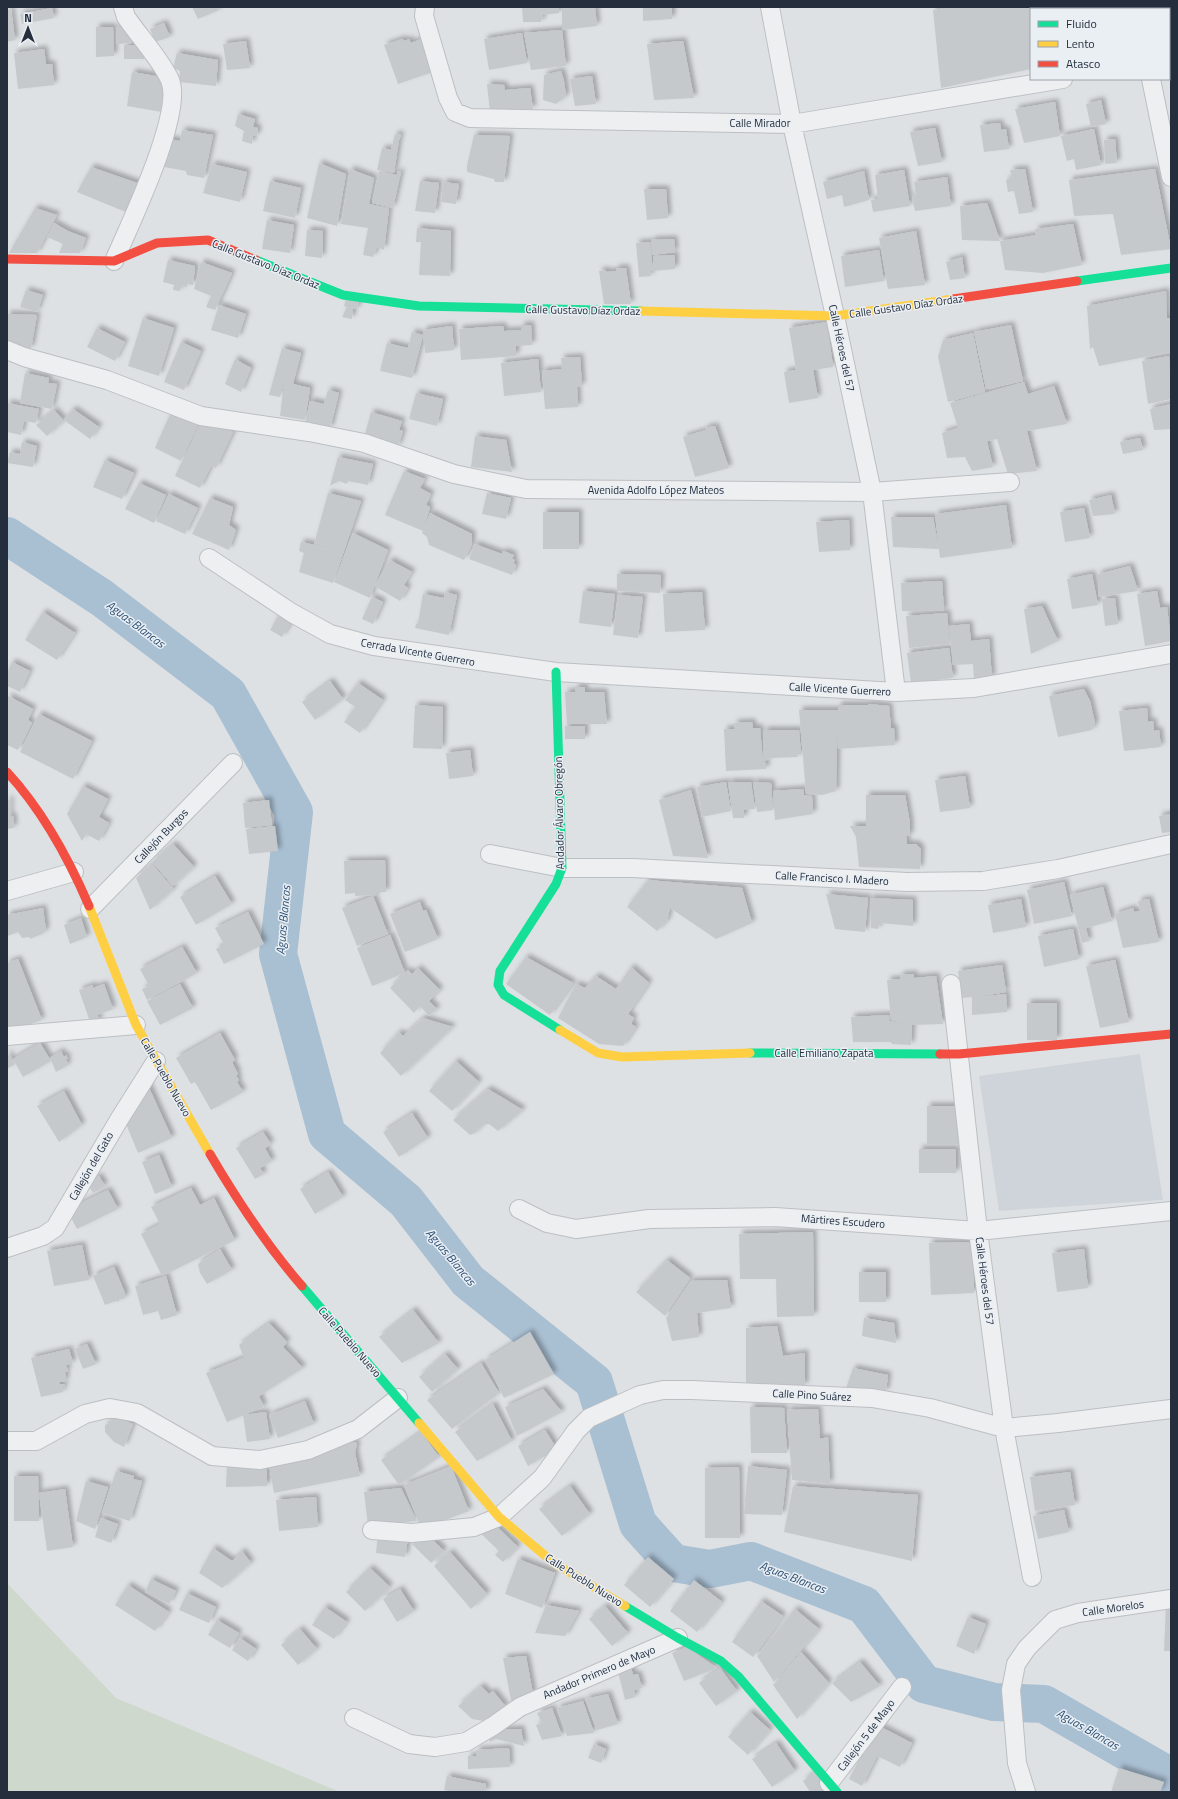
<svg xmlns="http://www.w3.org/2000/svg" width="1178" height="1799" font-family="'Titillium Web',sans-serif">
	<defs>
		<filter id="shadow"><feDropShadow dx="3.5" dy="-3.5" stdDeviation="2" flood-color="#0004"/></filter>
	</defs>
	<rect width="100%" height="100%" fill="#dee1e4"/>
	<!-- built -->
	<path fill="#cfd4db" d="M1140,1054L1163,1200L999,1211L979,1076Z"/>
	<!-- green -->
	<path fill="#cfd8cd" d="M7,1583L116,1698L340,1792H7Z"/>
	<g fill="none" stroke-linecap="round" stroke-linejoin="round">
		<!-- river -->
		<path stroke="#a9bfd2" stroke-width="38" d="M7,536L102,598L228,694L294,812L278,954L327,1134L406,1201L468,1281L594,1382L638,1524L673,1563L710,1569L751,1561L864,1605L924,1684L994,1702L1044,1704L1171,1777"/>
	</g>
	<!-- building -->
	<path fill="#c6c9cc" filter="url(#shadow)" d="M192,7H217L219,10L198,19Z
		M522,7H559V13L543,15L541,22H523Z
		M562,7H595L597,26L562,30Z
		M643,7H672V19L643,21Z
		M951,7H1042V9H1031V69L941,88L933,10Z
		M1052,7H1083V9H1051Z
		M1162,7H1171V23H1169V9H1162Z
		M52,8L54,18L22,24L20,14Z
		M11,9L15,40L7,42V10Z
		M164,23L170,37L155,42L150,29Z
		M96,27H113L114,56L96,57Z
		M116,27H131L132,43L117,44Z
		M562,30L566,66L531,70L524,33Z
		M522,33L527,63L489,70L484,39Z
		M402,39L405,41L409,39L411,43L421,39L433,72L398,84L384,45Z
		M246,41L250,68L227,70L223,44Z
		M683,41L694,98L654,100L647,44Z
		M124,45H144V59H124Z
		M44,49L46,64H52L54,85L18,89L14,53Z
		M177,53L218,60L216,86L179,82L180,71L173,68Z
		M561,71L564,81L566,96L556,104L543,100L544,75Z
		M132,72L168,78L162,112L127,106Z
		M592,76L596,104L575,106L570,79Z
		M487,84L504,85L505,90L530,88L533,109L490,112Z
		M1101,100L1106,124L1091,127L1086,104Z
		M1055,102L1060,136L1024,143L1015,109Z
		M238,114L255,119L253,127L258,128L257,136H253L252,144L242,141L244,131L235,126Z
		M1000,123L1001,130L1006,129L1009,149L984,152L980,125Z
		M935,128L942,162L918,166L910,132Z
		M1094,129L1101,165L1076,170L1074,159L1067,161L1061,136Z
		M182,130L213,135L204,178L187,175L186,171L159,166L164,138L180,141Z
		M395,134L401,135L399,140L394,173L377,170L382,148L391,150Z
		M474,135L510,136L504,182H495L494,179L467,172V166Z
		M1115,139L1117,163L1105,164L1104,140Z
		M319,163L346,174L337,226L307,218Z
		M212,164L247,172L240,202L203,193Z
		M91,167L140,184L128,213L77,192Z
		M350,169L374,178L369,204L389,208L384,250L377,247L373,257L363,255L368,228L341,224Z
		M1025,169L1033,212L1019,214L1014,191L1008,192L1006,180L1012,177L1010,170Z
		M1155,169L1171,249L1121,255L1113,214L1074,216L1069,180Z
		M904,170L910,206L873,212L871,200L878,199L875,175Z
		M379,171L397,175L398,171L401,172L393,208L372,203Z
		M864,171L869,200L844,207L842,195L827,199L823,182Z
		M947,177L951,206L915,211L912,197L916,195L914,182Z
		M270,181L301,188L295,218L263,211Z
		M420,181L439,183L435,213L415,211Z
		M443,182L459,184L456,204L441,202Z
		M644,189H666L668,218L647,220Z
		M987,203L1000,241L962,240L960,206Z
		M35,208L57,215L37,253H9Z
		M267,220L294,225L290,253L262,249Z
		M54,223L68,231L86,238L80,253H59L63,244L47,237Z
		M1073,224L1082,265L1043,273L1005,270L1000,241L1036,235L1035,229Z
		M417,228L451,231L450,276L419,275L421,242H416Z
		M307,230L323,231L322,258L305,256Z
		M916,231L925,285L888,289L879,238Z
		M674,239L675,252L652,255L651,240Z
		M650,242L653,271H650L651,276L639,277L636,243Z
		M879,250L884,281L845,287L841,256Z
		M675,255V269L653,271V256Z
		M962,257L965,278L950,280L946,262Z
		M168,260L195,266L193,285L187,284V287L181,286L180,291L173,290L174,285L163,282Z
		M201,262L232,273L215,310L206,307L211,296L194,289Z
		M616,268H626L631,304H604L599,271L606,270V272L616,271Z
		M26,290L43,295L37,312L20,307Z
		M1166,291L1167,318H1171V352L1099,366L1093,347L1090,349L1087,306Z
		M346,298L359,300L357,309H353L352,319L342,317L347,307L344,306Z
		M219,305L246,314L238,338L211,330Z
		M7,314L37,315L31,349L7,344Z
		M143,318L174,328L159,376L128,366Z
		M827,322L833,367L813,370L818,398L789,403L784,372L796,370L789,328Z
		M521,325H531L532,345L516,346V356L461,360L459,329L503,326L504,331L521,330Z
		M1011,325L1023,381L986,389L974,332Z
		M452,326L454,350L425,353L423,330Z
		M97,328L125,342L115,361L87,347Z
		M412,332L423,335L412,378L380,371L387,343L408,348Z
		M973,333L985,392L948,402L938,357L943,340Z
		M181,342L201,351L184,390L164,382Z
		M282,348L301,353L293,384L310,388L305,420L280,416L284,382L280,397L269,395Z
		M1169,356L1171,399L1148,404L1142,361Z
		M580,357L582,386L577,387L578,407L545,409L542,371L562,369L561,358Z
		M235,359L251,368L241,392L225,384Z
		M538,359L541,392L504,396L501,363Z
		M25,373L49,378L48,383L57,384L52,409L20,403Z
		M1024,382L1028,394L1054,386L1067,424L1027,431L1037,471L1008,474L997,439L987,441L993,467L972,471L965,457L947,458L942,433L958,428L950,403Z
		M328,390L339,393L330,429L305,423L310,401L324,404Z
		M416,393L443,399L437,426L409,419Z
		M7,403L39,409L36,423L24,421L21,435L7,432Z
		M1171,404V429L1154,430L1150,409Z
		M73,409L99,427L90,439L64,420Z
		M54,410L64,421L47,436L36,425Z
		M172,410L199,423L181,461L155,448Z
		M371,412L402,421L399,430L403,431L398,447L364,438Z
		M203,418L233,432L216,468L211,466L200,488L175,476Z
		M715,426L729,468L695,477L683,437L706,430L705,428Z
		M475,436L506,440L512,472L471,467Z
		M1140,438L1143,450L1123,454L1120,442Z
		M22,442L37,446L33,467L7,463L10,452L20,454Z
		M338,457L373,464L368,485L348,481L347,484L339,481L330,486Z
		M105,460L134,473L122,499L93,487Z
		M404,471L425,479L420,488L431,494L426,505L430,507L424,528L430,513L472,534V544L464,560L429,545L427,537L422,533L423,531L385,515Z
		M139,483L166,495L154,523L125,509Z
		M328,493L361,501L333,583L299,572L304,553L299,551L301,542L334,549L314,544Z
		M487,493L511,498L506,519L482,514Z
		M169,494L198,508L185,534L156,521Z
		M1111,495L1115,514L1093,516L1089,500Z
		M210,498L233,507L229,525L236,530L229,550L192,534Z
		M1006,505L1012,548L940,558L935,514Z
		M1084,508L1090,538L1065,542L1060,512Z
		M543,512H579V549H543Z
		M891,517H933L939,549L893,547Z
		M849,520L850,550L819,552L816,522Z
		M353,533L388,550L370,598L334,582Z
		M475,544L502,554L503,551L514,555L512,559L515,560L513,563L516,565L512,575L469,559Z
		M390,560L412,572L404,585L408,588L400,601L374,586Z
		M1130,566L1138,591L1098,597V574Z
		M617,574L661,575L660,593L617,591Z
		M1092,574L1098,605L1072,609L1067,579Z
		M942,581L944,611H902L901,583Z
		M583,591L615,594L611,627L579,623Z
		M1157,591L1160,608L1167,607L1171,641L1145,646L1137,594Z
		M445,592L457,595L449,635L415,628L416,624L418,623L423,594L444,598Z
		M702,592L705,630L665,632L663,594Z
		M618,595L643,597L638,638L613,635Z
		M372,597L383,602L373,624L362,619Z
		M1115,598L1118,624L1105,626L1102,599Z
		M1042,606L1058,641L1031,654L1024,609Z
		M43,612L75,633L57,660L25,640Z
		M947,613L950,644L909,648L906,616Z
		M278,616L290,624L282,637L270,630Z
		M969,624L971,641L989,639L992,678L974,679L973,664L953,665L949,626Z
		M949,648L953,678L911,683L907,653Z
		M12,662L30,671L20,692L7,686V672Z
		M330,681L343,699L315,720L302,702Z
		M358,683L383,700L360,733L344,722L355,707L345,700Z
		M575,687H585V692H604L607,724H567L565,692H575Z
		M1084,689L1090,701L1095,723L1092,730L1058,737L1049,696Z
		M8,696L33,709L28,720L32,723L18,750L7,745Z
		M868,704L889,706L891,728H894L895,745L838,749L837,729L836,791L822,795L806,794L799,710H838V705H868Z
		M415,705L443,707L442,749L413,748Z
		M1147,708L1148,722L1153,721L1154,731L1159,730L1161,747L1124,751L1119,711Z
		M39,714L92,741L73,779L20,752Z
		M752,722L753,728H760L763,762L766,763V769L726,771L724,729H735L734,723Z
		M565,726H585V739H565Z
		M764,730H799L801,755L797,754L798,757L771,758L763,762Z
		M470,750L473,776L449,779L446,753Z
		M965,776L970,808L940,812L935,780Z
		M726,782L731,811L702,817L697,787Z
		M728,782H751L755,809L744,810V818H733Z
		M753,782L771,783L773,810L757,812Z
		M83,786L108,799L99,817L109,823L99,841L86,834L82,841L67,814Z
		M803,789L804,795L812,796L813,814L775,820L773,791Z
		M691,790L708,858L673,856L659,800Z
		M866,795H905L910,823V836H906L907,844H916L921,849L920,869L859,867L856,837L850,826H866Z
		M7,799L10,800V816H13L14,828L7,829Z
		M269,800L272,825L245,828L243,803Z
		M1171,814V832L1162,833L1159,816Z
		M275,826L278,851L249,854L246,829Z
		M173,844L194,867L173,886L152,862Z
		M385,860L386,892H377V895L355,896V893L345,894L344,861Z
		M152,864L174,889L150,910L136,878Z
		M215,876L232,904L196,925L180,897Z
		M648,880L742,888L752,923L716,939L670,908L667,921L657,931L627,907Z
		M1064,882L1072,916L1034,924L1027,890Z
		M1103,887L1112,921L1086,928L1089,941L1082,943L1070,895Z
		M826,894L868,898L865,932L835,929Z
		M373,896L388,934L357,946L342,908Z
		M870,898L913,900V926L880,923L878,929L871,928Z
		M1021,899L1026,927L993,933L988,905Z
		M1149,899L1159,942L1123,948L1115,914L1133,908L1134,912L1140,911L1138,901Z
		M420,902L423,911L426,910L438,939L405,952L390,914Z
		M43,908L46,930L42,934L30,939L29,937L22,938L18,932L8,936L7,915Z
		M248,912L264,944L224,964L216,949L224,945L215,928Z
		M81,918L87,937L70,944L64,925Z
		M1073,929L1079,959L1044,967L1038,936Z
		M390,935L405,973L372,986L357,948Z
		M182,947L197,973L147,1000L142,989L149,986L140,969Z
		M526,957L573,983L550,1015L506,984Z
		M18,959L42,1020L7,1032V963Z
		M1115,960L1129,1022L1100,1028L1086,966Z
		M1002,965L1006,992L976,997L1006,994L1007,1012L972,1015V997L962,998L958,971Z
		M631,967L649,983L628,1014L634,1018L631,1024L636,1027L623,1046L599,1044L558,1018L576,984L585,988L596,976L616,989Z
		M418,968L440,990L429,1001L437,1009L429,1016L420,1006L414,1013L390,988L408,970L412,974Z
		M914,974V978L936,976L943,1024L912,1025L911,1045L892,1044L891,1042H853L851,1017L889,1015L890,1021L906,1024L891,1020L887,980L900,979V975Z
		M104,984L113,1009L97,1015L100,1022H90L79,990L93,985V988Z
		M180,984L193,1008L160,1025L147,1001Z
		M1027,1003H1057V1040H1027Z
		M423,1018L453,1027L401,1076L380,1053L399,1032L403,1036Z
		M220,1033L235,1060L232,1062L238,1074L236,1076L239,1080L237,1082L243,1092L211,1110L195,1082L191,1084L176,1058Z
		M40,1043L51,1061L23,1077L13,1059Z
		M61,1051L64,1057L66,1055L68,1059H66L68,1065L56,1072L50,1058Z
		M7,1052L15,1064L7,1069Z
		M456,1061L479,1082L452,1111L429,1091Z
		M146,1081L172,1138L138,1153L126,1124Z
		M488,1089L523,1110L498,1131L489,1124L482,1125L475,1133L470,1135L453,1120Z
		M64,1091L82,1125L59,1142L37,1106Z
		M927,1106H961V1144H927Z
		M412,1113L428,1138L399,1157L383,1132Z
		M263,1132L271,1144L265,1148L272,1161L260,1168L264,1174L255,1179L236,1148Z
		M919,1149H956V1173H919Z
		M159,1155L172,1187L155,1194L142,1162Z
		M328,1172L343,1197L315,1214L300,1189Z
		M99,1176L105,1186L93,1193L87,1183Z
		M191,1188L200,1205L214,1198L235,1240L162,1276L141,1234L160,1224L151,1207Z
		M108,1190L118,1209L77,1229L67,1210Z
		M813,1232L814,1316L777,1317L776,1279H740L739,1234Z
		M972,1242L974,1293L931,1295L929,1243Z
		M82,1245L89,1280L54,1286L47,1251Z
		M220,1249L232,1270L207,1284L200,1273L198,1264Z
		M1084,1249L1088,1288L1057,1292L1052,1253Z
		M667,1260L690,1278L665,1316L636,1292Z
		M114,1267L125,1293V1298L119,1300V1302L116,1301L105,1305L93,1276Z
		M859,1272H886V1302H859Z
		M166,1276L177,1315L161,1320L158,1311L143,1315L135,1286Z
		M727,1280L731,1308L697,1313L699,1337L672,1341L666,1318L691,1281Z
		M413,1310L439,1343L402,1363L379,1337Z
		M864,1318L894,1323L896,1343L862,1336Z
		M269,1323L287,1342L283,1347L303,1368L259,1396L264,1407L227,1422L206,1373L243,1358L247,1367L239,1345Z
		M777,1326L783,1356L805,1353V1386L746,1383V1328Z
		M530,1332L554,1374L504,1398L485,1360Z
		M87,1344L96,1364L83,1369L75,1349Z
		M69,1349L73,1363L66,1365L68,1371L65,1372L66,1381L59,1382L60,1384H64L65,1387L62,1388L63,1392L41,1397L31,1358Z
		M445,1354L458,1369L432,1392L419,1377Z
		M481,1363L499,1393L452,1429L427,1400Z
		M853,1368L888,1375L886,1392L846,1388Z
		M543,1389L562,1412L517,1436L505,1407Z
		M305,1401L314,1424L278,1438L269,1415Z
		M493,1404L512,1441L477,1461L455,1432Z
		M750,1407L784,1408L787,1453H751Z
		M818,1409L820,1439L828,1437L830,1484L792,1480L787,1410Z
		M266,1412L270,1439L247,1442L243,1415Z
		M112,1416L133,1424L124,1447L114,1442L105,1432V1425L109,1423Z
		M545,1430L557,1449L528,1466L518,1446Z
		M421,1432L439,1457L399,1485L381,1460Z
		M350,1442L357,1443L355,1453L360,1476L274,1493L268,1459Z
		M267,1463V1486L226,1487L227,1464Z
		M451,1466L469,1511L421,1529L404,1485Z
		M748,1466L787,1470L782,1515L744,1514Z
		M739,1467L740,1538H705V1468Z
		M116,1471L134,1476L133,1479L142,1481L130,1521L102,1513Z
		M1070,1472L1075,1505L1035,1511L1030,1477Z
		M14,1476H38L39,1521H14Z
		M86,1481L108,1487L95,1529L76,1521Z
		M570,1486L590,1514L562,1536L539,1509Z
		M793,1486L918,1495L912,1561L784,1532Z
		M401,1488L417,1521L368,1526L364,1492Z
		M65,1489L73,1547L47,1551L39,1493Z
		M316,1497L318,1527L279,1531L276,1500Z
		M1064,1510L1069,1532L1038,1539L1033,1516Z
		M101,1518L118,1524L111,1543L95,1537Z
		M491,1521L518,1547L503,1562L495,1555L499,1551L475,1528Z
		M378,1534L408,1538L405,1557L376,1553Z
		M428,1535L444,1551L431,1563L412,1544Z
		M213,1548L232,1561L242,1551L251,1563L222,1588L199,1573Z
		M450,1552L487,1594L471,1609L434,1566Z
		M648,1557L674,1579L650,1607L624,1585Z
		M518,1559L555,1573L542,1608L505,1594Z
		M370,1568L390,1587L365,1611L346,1592Z
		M151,1579L176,1591L169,1604L145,1592Z
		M694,1580L722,1602L697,1632L670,1611Z
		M128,1585L169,1612L155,1631L115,1605Z
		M400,1589L414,1611L397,1622L383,1599Z
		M187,1593L216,1607L209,1623L179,1610Z
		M761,1601L783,1616L753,1657L732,1642Z
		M546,1605L579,1611L565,1636L535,1633Z
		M1166,1605L1171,1606V1651H1164Z
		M605,1606L628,1633L612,1646L589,1619Z
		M325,1607L347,1622L334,1639L312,1625Z
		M795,1609L819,1629L774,1682L757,1656Z
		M968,1617L986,1624L974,1654L956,1646Z
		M217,1620L239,1633L230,1648L208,1635Z
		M300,1629L317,1649L298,1665L281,1645Z
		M240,1638L256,1649L248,1661L232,1650Z
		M687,1647L717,1668L684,1681L672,1653Z
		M801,1652L829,1683L797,1719L773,1685Z
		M526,1656L533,1694L512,1706L503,1658Z
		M860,1662L880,1686L851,1702L832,1683Z
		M631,1667L633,1675L638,1674L642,1688L634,1690L635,1697L625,1700L617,1668Z
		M720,1668L737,1691L716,1706L699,1683Z
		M481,1686L489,1694L493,1691L506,1707L484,1721L472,1719L458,1706Z
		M608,1694L618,1724L597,1730L585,1699Z
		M583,1701L594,1733L567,1736L557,1708Z
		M552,1708L562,1736L542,1740L536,1725L542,1723L537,1713Z
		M750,1712L770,1730L748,1755L728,1737Z
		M877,1725L912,1743L900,1767L877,1756L862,1786L849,1779Z
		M521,1729L524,1746L496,1739L490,1742L487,1730Z
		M776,1743L795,1771L772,1787L752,1759Z
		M594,1744L606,1749L601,1763L588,1758Z
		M509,1748L510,1767L468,1769V1756H477L476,1750Z
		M1119,1768L1164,1782L1160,1792H1111Z
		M815,1772L831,1792H810L803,1781Z
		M447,1776L486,1784V1792H453L444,1790Z"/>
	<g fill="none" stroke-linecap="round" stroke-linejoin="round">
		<defs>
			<path id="street" d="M425,7L424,16L448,98L455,112L470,118L792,124L1063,79
				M770,7L792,124L835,316L872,492L896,692
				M1144,7L1145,9
				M1151,79L1171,177
				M114,261C129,226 184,113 170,80C161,60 139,36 126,17L123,7
				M7,350L24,357L107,380L201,416L309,432L364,443L454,474L526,489L872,492L1010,482
				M209,558L292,613L330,634L374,646L556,672L896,692L974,688L1171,654
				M490,854L562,868H633L907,882L983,881L1058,869L1171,844
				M7,891L74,872
				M90,909L233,763
				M951,984L978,1231L1004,1428L1032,1577
				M7,1036L136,1025
				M519,1209L547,1223L576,1229L649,1219L775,1217L978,1231L1171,1211
				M7,1248L43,1236L55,1228L120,1118L156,1061
				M7,1441H36L85,1414L110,1408L137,1413L212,1456L260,1460L308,1450L358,1429L398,1398
				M372,1530L412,1533L474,1527L499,1517L542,1478L576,1431L589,1418L640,1395L663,1390H692L872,1398L930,1408L1004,1428L1058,1423L1171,1409
				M354,1718L409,1744L435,1747L466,1742L493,1726L520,1707L678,1638
				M829,1783L902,1687
				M1026,1792L1017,1763L1011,1690L1016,1664L1027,1648L1055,1620L1078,1613L1171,1599"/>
		</defs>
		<!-- street casing -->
		<use href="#street" stroke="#bcbfc2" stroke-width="20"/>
		<!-- street -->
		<use href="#street" stroke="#edeff1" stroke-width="18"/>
		<!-- fast -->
		<path stroke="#16e098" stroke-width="9" d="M256,260L343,295L419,306L641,311
			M1077,281L1171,268
			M556,672L562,868L556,884L500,971L498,985L504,995L560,1030
			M750,1053L940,1054
			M302,1286L419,1423
			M625,1606L678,1638L721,1661L738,1676L837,1792"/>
		<!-- slow -->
		<path stroke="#ffcf43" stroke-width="9" d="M641,311L835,316L953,299
			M89,906L136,1025L210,1154
			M560,1030L598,1053L622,1057L750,1053
			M419,1423L499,1517L554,1563L625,1606"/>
		<!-- jam -->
		<path stroke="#f24e42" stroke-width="9" d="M7,259L114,261L157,243L208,240L256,260
			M953,299L1077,281
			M7,772C43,811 68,857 89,906
			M940,1054H959L1171,1034
			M210,1154C237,1200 267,1246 302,1286"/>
	</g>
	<g text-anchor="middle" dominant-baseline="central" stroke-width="3" stroke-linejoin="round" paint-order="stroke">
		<!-- street labels -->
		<g font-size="11" fill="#242e3d" stroke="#eaeff4">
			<text x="760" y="123">Calle Mirador</text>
			<text transform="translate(266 264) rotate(22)">Calle Gustavo Díaz Ordaz</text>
			<text transform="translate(906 306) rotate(-8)">Calle Gustavo Díaz Ordaz</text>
			<text transform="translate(583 310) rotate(1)">Calle Gustavo Díaz Ordaz</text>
			<text transform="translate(842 348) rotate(78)">Calle Héroes del 57</text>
			<text x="656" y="490">Avenida Adolfo López Mateos</text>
			<text transform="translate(418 652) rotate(10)">Cerrada Vicente Guerrero</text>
			<text transform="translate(840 689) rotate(3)">Calle Vicente Guerrero</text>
			<text transform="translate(559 813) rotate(-91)">Andador Álvaro Obregón</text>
			<text transform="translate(161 836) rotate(-46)">Callejón Burgos</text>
			<text transform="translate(832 878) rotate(3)">Calle Francisco I. Madero</text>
			<text x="824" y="1053">Calle Emiliano Zapata</text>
			<text transform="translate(166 1077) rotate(60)">Calle Pueblo Nuevo</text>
			<text transform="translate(91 1166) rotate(-60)">Callejón del Gato</text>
			<text transform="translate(843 1221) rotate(4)">Mártires Escudero</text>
			<text transform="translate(985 1281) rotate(83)">Calle Héroes del 57</text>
			<text transform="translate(350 1342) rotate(49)">Calle Pueblo Nuevo</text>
			<text transform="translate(812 1395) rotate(3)">Calle Pino Suárez</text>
			<text transform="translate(584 1580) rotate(32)">Calle Pueblo Nuevo</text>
			<text transform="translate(1113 1608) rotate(-8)">Calle Morelos</text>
			<text transform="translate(599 1672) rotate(-23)">Andador Primero de Mayo</text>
			<text transform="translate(866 1735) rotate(-53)">Callejón 5 de Mayo</text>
		</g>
		<!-- water labels -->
		<g font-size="12" font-style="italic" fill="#2c4f74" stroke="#eaeff4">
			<text transform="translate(136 624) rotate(37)">Aguas Blancas</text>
			<text transform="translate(283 920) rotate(-85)">Aguas Blancas</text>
			<text transform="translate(451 1257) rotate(50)">Aguas Blancas</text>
			<text transform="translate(793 1577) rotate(21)">Aguas Blancas</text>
			<text transform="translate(1088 1729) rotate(30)">Aguas Blancas</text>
		</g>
	</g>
	<!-- border -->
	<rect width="1178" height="1799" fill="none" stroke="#242e3d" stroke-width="16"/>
	<!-- legend -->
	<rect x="1030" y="8" width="140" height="72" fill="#eaeff4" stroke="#9ba2ab"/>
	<rect x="1038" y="21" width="20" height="6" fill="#16e098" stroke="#9ba2ab"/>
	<text x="1066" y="28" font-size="12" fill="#242e3d">Fluido</text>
	<rect x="1038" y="41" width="20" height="6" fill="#ffcf43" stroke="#9ba2ab"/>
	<text x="1066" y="48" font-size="12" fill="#242e3d">Lento</text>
	<rect x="1038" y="61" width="20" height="6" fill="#f24e42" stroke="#9ba2ab"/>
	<text x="1066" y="68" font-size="12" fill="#242e3d">Atasco</text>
	<!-- north arrow -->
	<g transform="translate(28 28)" stroke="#eaeff4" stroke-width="3" paint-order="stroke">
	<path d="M0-3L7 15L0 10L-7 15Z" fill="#242e3d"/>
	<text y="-6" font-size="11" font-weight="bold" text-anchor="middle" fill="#242e3d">N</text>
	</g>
</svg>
